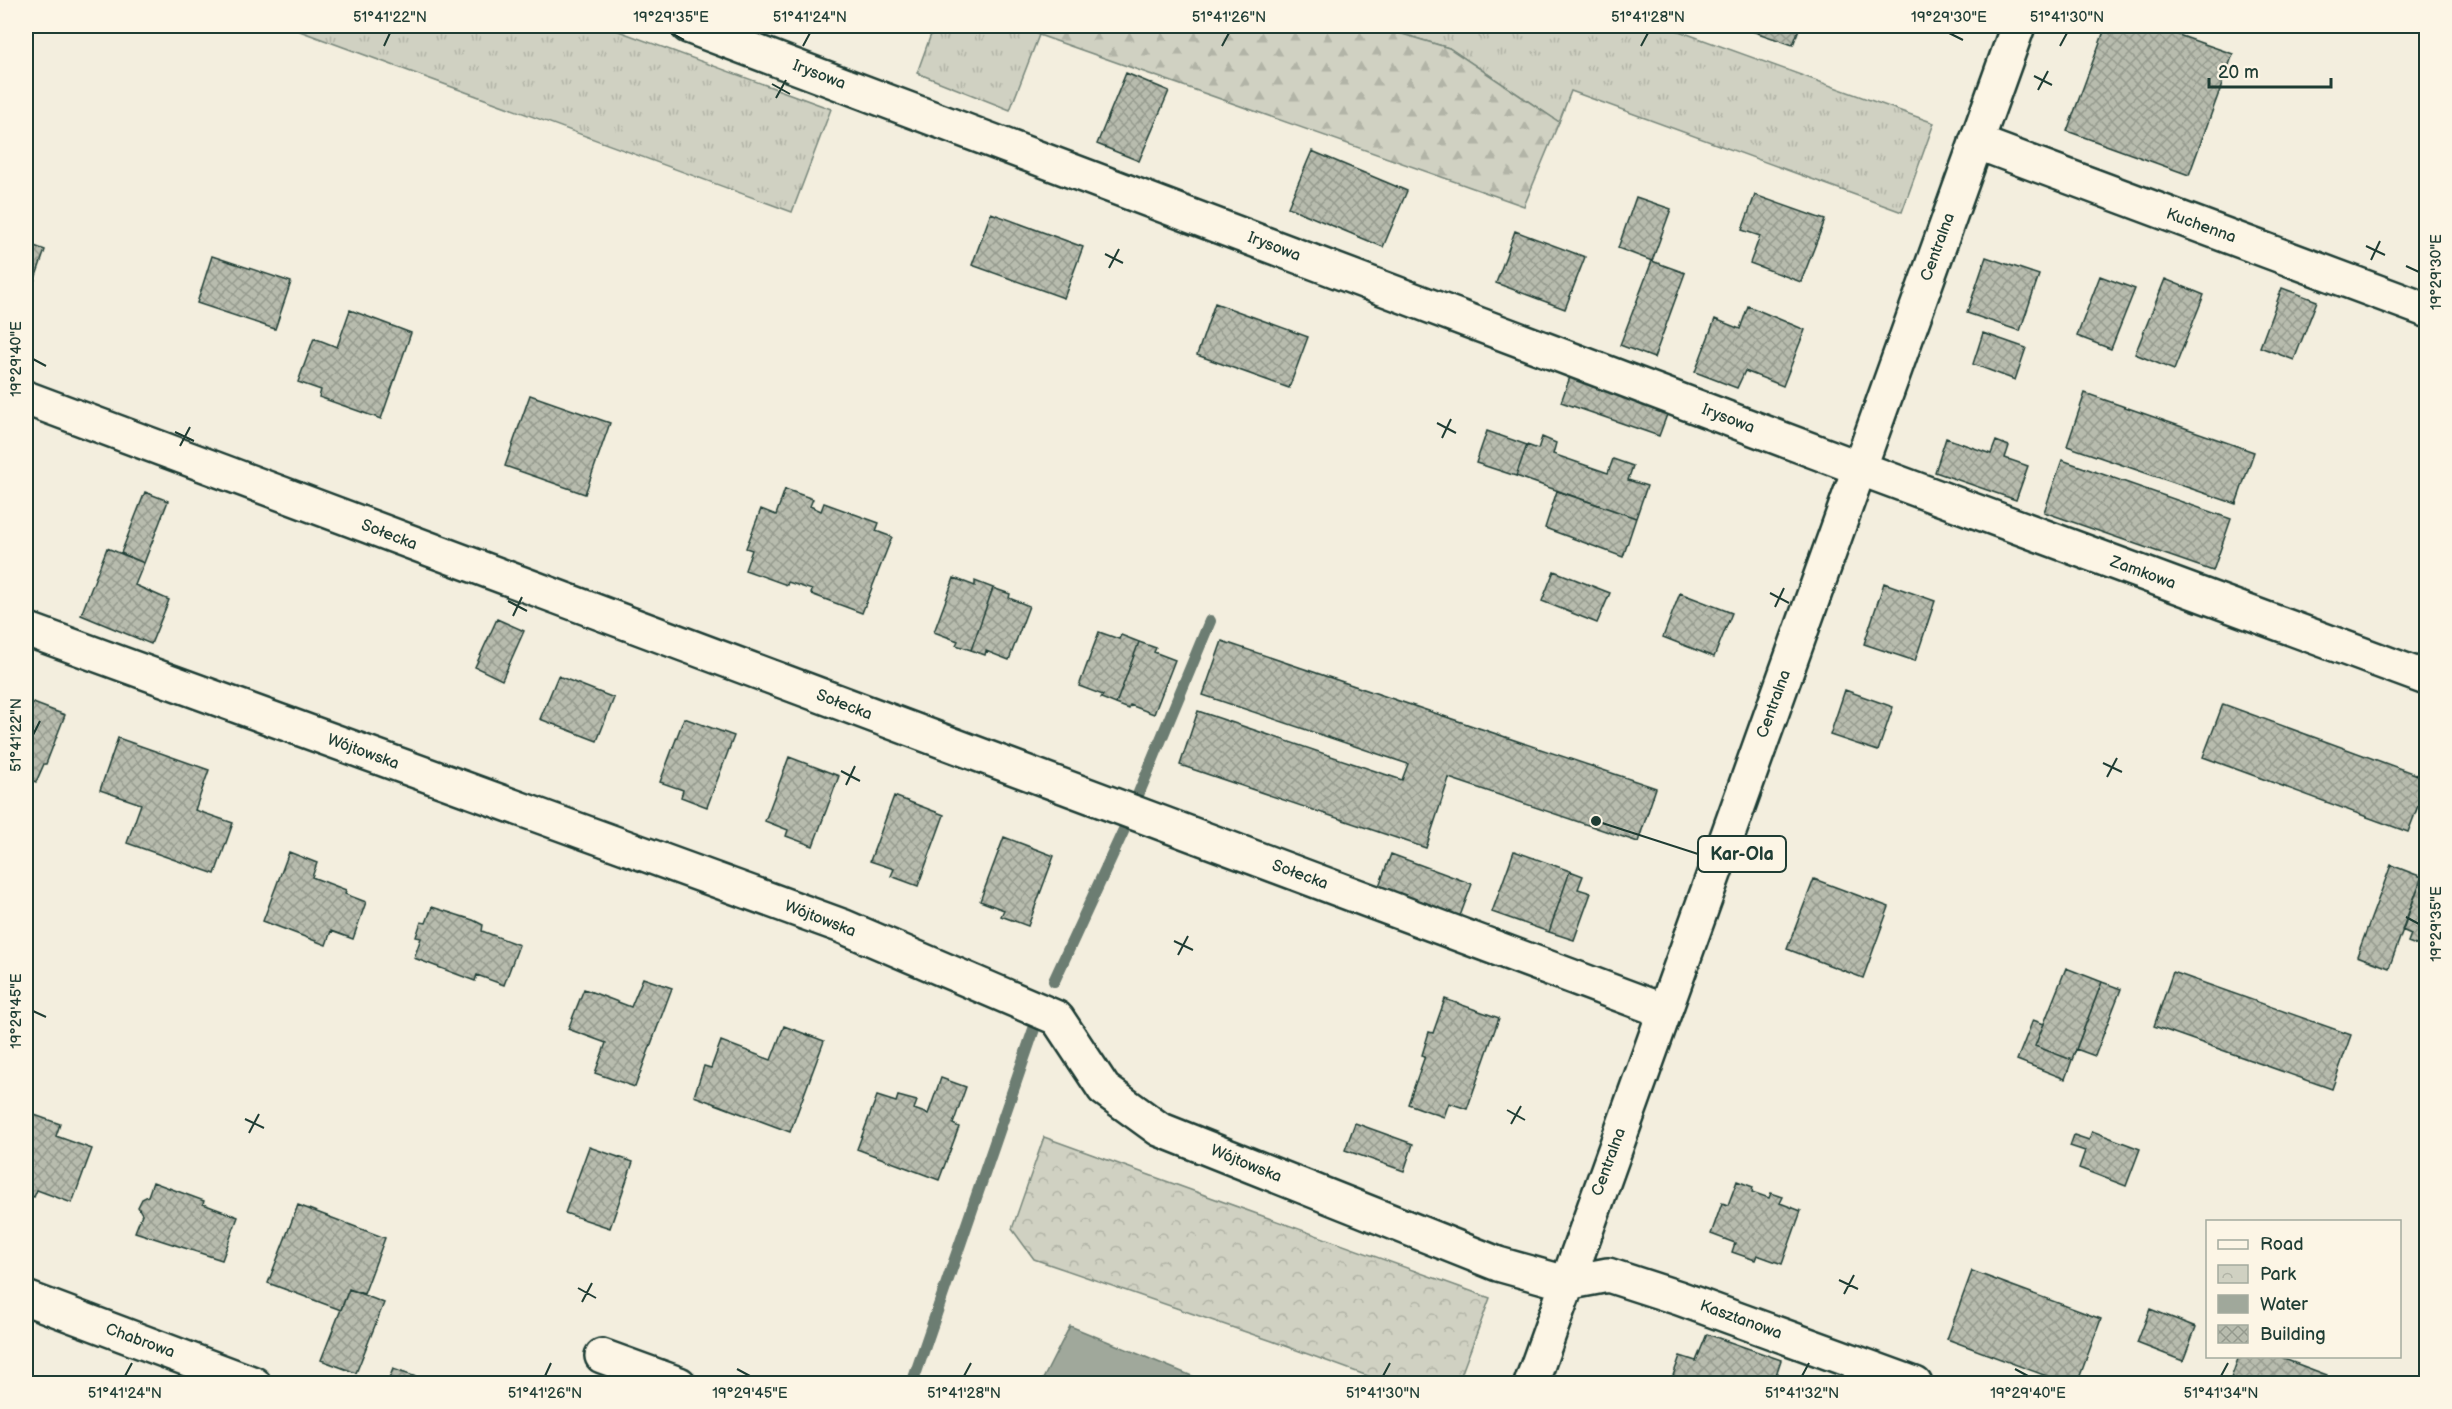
<svg xmlns="http://www.w3.org/2000/svg" width="2452" height="1409" font-family="'Balsamiq Sans',sans-serif">
	<defs>
		<pattern id="grass-tufts" width="24" height="20" patternUnits="userSpaceOnUse" patternTransform="scale(1.5)"><rect width="24" height="20" fill="#d0d1c2"/><path d="M3 7l-1-3M5 7V3M7 7l1-3M15 17l-1-3M17 17v-4M19 17l1-3" fill="none" stroke="#b2b4a7"/></pattern>
		<pattern id="forest-firs" width="22" height="20" patternUnits="userSpaceOnUse" patternTransform="scale(1.5)"><rect width="22" height="20" fill="#d0d1c2"/><path d="M5 1l3.5 6h-7zM16 11l3.5 6h-7z" fill="#b2b4a7"/></pattern>
		<pattern id="park-crowns" width="20" height="18" patternUnits="userSpaceOnUse" patternTransform="scale(1.5)"><rect width="20" height="18" fill="#d0d1c2"/><path d="M2 6a3 3 0 1 1 6 0M12 15a3 3 0 1 1 6 0" fill="none" stroke="#b2b4a7"/></pattern>
		<pattern id="building-cross-hatch" width="8" height="8" patternUnits="userSpaceOnUse" patternTransform="scale(1.5)"><rect width="8" height="8" fill="#b8bcae"/><path d="M0 0l8 8M0 8l8-8" fill="none" stroke="#959a8e"/></pattern>
	</defs>
	<rect width="100%" height="100%" fill="#f3eede"/>
	<filter id="ink" filterUnits="userSpaceOnUse"><feTurbulence type="fractalNoise" baseFrequency=".0167" numOctaves="2"/><feDisplacementMap in="SourceGraphic" scale="12" xChannelSelector="R" yChannelSelector="G"/><feConvolveMatrix kernelMatrix="1 2 1 2 8 2 1 2 1" color-interpolation-filters="sRGB"/></filter>
	<g filter="url(#ink)">
		<!-- grass -->
		<path fill="url(#grass-tufts)" stroke="#78877b" stroke-width="1.5" d="M286,26H605L831,109L792,212Z
			M934,26H1026L1039,35L1010,110L917,73Z
			M1338,26H1665L1934,123L1902,212L1571,91L1559,122L1449,48L1392,31Z"/>
		<!-- forest -->
		<path fill="url(#forest-firs)" stroke="#78877b" stroke-width="1.5" d="M1026,26H1338L1392,31L1449,48L1559,122L1524,206L1039,35Z"/>
		<!-- park -->
		<path fill="url(#park-crowns)" stroke="#78877b" stroke-width="1.5" d="M1044,1137L1490,1298L1458,1383H1387L1272,1341L1034,1259L1012,1229Z"/>
		<!-- water -->
		<path fill="#a0a89b" stroke="#6c7d72" stroke-width="1.5" d="M1070,1326L1209,1383H1041Z"/>
		<g fill="none" stroke-linecap="round" stroke-linejoin="round">
			<!-- stream -->
			<path stroke="#6c7d72" stroke-width="12" d="M1138,795L1210,621
				M1054,981L1127,823
				M912,1384L1034,1029"/>
		</g>
		<!-- building -->
		<path fill="url(#building-cross-hatch)" stroke="#1f3d34" stroke-width="1.5" d="M1737,26H1800L1793,45Z
			M2106,26H2153L2233,54L2189,175L2067,131Z
			M1126,73L1169,91L1139,161L1097,144Z
			M1312,151L1407,191L1383,247L1288,207Z
			M1755,195L1825,220L1801,282L1750,263L1760,236L1742,230Z
			M1636,197L1671,209L1652,261L1618,248Z
			M991,213L1083,247L1064,298L972,265Z
			M1515,231L1585,257L1565,309L1496,283Z
			M26,243L45,250L29,296L26,295Z
			M212,256L291,282L275,329L197,303Z
			M1986,257L2039,275L2020,331L1967,313Z
			M1652,261L1685,273L1654,358L1620,345Z
			M2100,276L2135,289L2111,349L2077,336Z
			M2165,279L2204,295L2174,370L2135,354Z
			M2282,288L2317,301L2294,360L2260,347Z
			M1215,303L1308,337L1289,388L1197,355Z
			M1748,306L1805,330L1783,386L1745,371L1737,388L1695,372L1715,319L1740,329Z
			M350,310L411,333L381,419L319,397L321,390L298,382L314,338L337,347Z
			M1983,333L2026,348L2015,380L1973,364Z
			M1570,377L1668,412L1659,436L1561,402Z
			M2085,393L2254,452L2236,504L2067,446Z
			M530,395L610,423L585,494L505,466Z
			M1487,431L1527,445L1516,476L1476,463Z
			M1542,437L1556,443L1553,454L1608,473L1613,459L1633,466L1628,480L1647,486L1636,518L1516,476L1527,445L1538,449Z
			M1946,438L1991,454L1996,441L2009,446L2005,458L2028,466L2016,500L1935,472Z
			M2062,460L2231,519L2213,571L2044,512Z
			M785,489L813,499L810,506L821,511L824,503L879,523L876,531L892,537L862,613L811,594L812,590L788,582L787,585L745,570L752,550L746,548L761,509L776,515Z
			M1557,491L1636,518L1623,557L1545,528Z
			M145,492L168,501L144,563L121,553Z
			M107,548L144,563L135,585L169,600L151,644L81,615Z
			M1554,571L1610,593L1597,623L1542,601Z
			M954,578L975,586V581L993,588L971,650L956,645L958,641L934,632Z
			M1884,583L1935,601L1915,661L1864,644Z
			M993,588L1010,594L1009,598L1029,606L1009,660L986,651L985,655L971,650Z
			M1680,593L1732,613L1714,657L1663,637Z
			M497,619L524,631L502,680L475,667Z
			M1099,632L1119,639L1121,635L1139,642L1116,704L1101,698L1103,695L1079,686Z
			M1222,641L1656,788L1638,842L1449,778L1426,848L1180,765L1198,711L1402,780L1408,764L1203,695Z
			M1139,642L1156,648L1154,652L1175,660L1154,714L1130,705L1129,709L1116,704Z
			M558,676L614,698L597,741L540,719Z
			M1845,690L1893,707L1878,751L1830,735Z
			M28,701L65,715L46,764H44L36,782L26,778V706Z
			M2223,704L2426,778V785L2408,832L2203,757Z
			M684,718L734,736L707,807L681,797L683,790L660,782Z
			M118,738L209,770L195,810L233,823L215,874L127,843L141,804L100,790Z
			M789,757L839,776L813,846L786,836L788,830L765,821Z
			M894,796L944,815L918,886L891,876L894,869L870,861Z
			M1004,837L1054,856L1028,926L1001,916L1004,910L980,901Z
			M1514,851L1570,871L1549,932L1492,912Z
			M289,852L317,863L312,877L346,890L345,894L366,902L353,939L331,931L326,945L263,921Z
			M1391,854L1472,884L1460,916L1379,886Z
			M2391,865L2422,877L2389,968L2357,956Z
			M1570,871L1583,876L1578,889L1591,893L1574,940L1549,932Z
			M2422,877L2426,878V949L2408,942L2411,934L2402,930Z
			M1814,879L1889,907L1863,978L1787,949Z
			M432,907L473,920L483,925L482,931L519,945L504,985L477,975L475,981L414,958L421,938L416,937L421,922L426,923Z
			M2066,968L2102,982L2072,1060L2035,1046Z
			M2173,972L2351,1035L2332,1089L2154,1026Z
			M643,978L672,988L635,1087L595,1073L606,1043L568,1029L584,989L631,1007Z
			M2102,982L2121,989L2095,1056L2076,1049Z
			M1445,999L1499,1018L1467,1109L1449,1103L1444,1117L1408,1104L1425,1056L1422,1055L1429,1032L1433,1033Z
			M2033,1020L2044,1024L2035,1046L2072,1060L2065,1079L2017,1060Z
			M784,1026L824,1041L790,1132L694,1096L704,1066L711,1068L721,1041L771,1060Z
			M941,1078L966,1087L953,1124L959,1127L939,1180L857,1149L877,1096L896,1102L898,1096L917,1101L914,1109L928,1114Z
			M26,1112L60,1124L56,1136L92,1149L72,1203L37,1190L34,1197L26,1194Z
			M1355,1123L1413,1144L1404,1171L1345,1150Z
			M2092,1131L2140,1149L2126,1186L2079,1168L2085,1151L2070,1146L2074,1135L2089,1140Z
			M589,1147L633,1162L610,1228L565,1213Z
			M1737,1181L1753,1187L1752,1192L1769,1198L1771,1193L1783,1197L1780,1203L1801,1211L1782,1264L1757,1255L1755,1260L1732,1252L1735,1243L1711,1234L1722,1203L1728,1205Z
			M153,1182L204,1201L203,1204L238,1217L222,1260L135,1232L142,1214L138,1207L142,1199L148,1196Z
			M298,1205L385,1238L364,1294L349,1289L341,1310L268,1283Z
			M1972,1271L2101,1319L2077,1384H2068L1947,1339Z
			M349,1289L384,1303L356,1373L321,1360Z
			M2150,1309L2196,1327L2183,1361L2137,1343Z
			M1707,1334L1781,1360L1773,1384H1754L1744,1380L1743,1384H1670L1680,1356L1696,1361Z
			M2239,1356H2276L2327,1375L2324,1384H2229Z
			M393,1369L416,1377L413,1384H387Z
			M461,1375L484,1382L483,1384H458Z"/>
		<g fill="none" stroke-linecap="round" stroke-linejoin="round">
			<defs>
				<path id="minor" d="M688,26L1859,468L2426,678
					M1976,142L2426,310
					M26,398L1664,1011
					M26,629L842,926L1057,1018L1104,1089L1159,1129L1498,1264L1566,1283L1608,1275L1679,1298L1915,1384
					M26,1298L254,1384
					M602,1356L679,1384
					M1531,1384L2018,26"/>
			</defs>
			<!-- minor casing -->
			<use href="#minor" stroke="#1f3d34" stroke-width="38"/>
			<!-- minor -->
			<use href="#minor" stroke="#fcf5e5" stroke-width="33"/>
		</g>
	</g>
	<!-- ticks -->
	<path fill="none" stroke="#1f3d34" stroke-width="2" d="M671,33L684,40M1949,33L1963,40M384,46L390,33M803,46L810,33M1222,46L1229,33M1641,46L1648,33M2060,46L2067,33M2034,76L2052,85M772,84L790,94M2038,90L2048,71M776,98L786,80M2366,246L2385,255M1105,254L1123,263M2371,260L2380,241M2406,266L2419,272M1109,268L1119,249M33,359L46,366M1437,423L1456,433M175,432L194,441M1442,438L1451,419M180,446L190,427M1770,593L1789,603M508,601L527,611M1775,607L1784,588M513,616L522,597M33,735L40,721M2103,763L2122,772M841,771L860,781M2107,777L2117,758M846,785L855,766M2406,917L2419,924M1174,941L1193,950M1178,955L1188,936M33,1011L46,1017M1507,1110L1525,1120M245,1119L264,1128M1511,1124L1521,1106M249,1133L259,1114M1839,1280L1858,1289M578,1288L596,1298M1844,1294L1854,1275M582,1302L592,1283M737,1369L750,1376M2015,1369L2028,1376M125,1376L132,1363M545,1376L551,1363M964,1376L971,1363M1383,1376L1390,1363M1802,1376L1809,1363M2221,1376L2228,1363"/>
	<g text-anchor="middle" dominant-baseline="central" stroke-width="4.5" stroke-linejoin="round" paint-order="stroke">
		<!-- street labels -->
		<g font-size="16" fill="#1f3d34" stroke="#fcf5e5">
			<text transform="translate(819 75) rotate(21)">Irysowa</text>
			<text transform="translate(2201 226) rotate(20)">Kuchenna</text>
			<text transform="translate(1274 247) rotate(21)">Irysowa</text>
			<text transform="translate(1938 247) rotate(-70)">Centralna</text>
			<text transform="translate(1728 419) rotate(21)">Irysowa</text>
			<text transform="translate(389 535) rotate(21)">Sołecka</text>
			<text transform="translate(2143 573) rotate(20)">Zamkowa</text>
			<text transform="translate(1774 704) rotate(-70)">Centralna</text>
			<text transform="translate(844 705) rotate(21)">Sołecka</text>
			<text transform="translate(363 752) rotate(20)">Wójtowska</text>
			<text transform="translate(1300 875) rotate(20)">Sołecka</text>
			<text transform="translate(820 919) rotate(21)">Wójtowska</text>
			<text transform="translate(1609 1162) rotate(-70)">Centralna</text>
			<text transform="translate(1246 1164) rotate(22)">Wójtowska</text>
			<text transform="translate(1741 1320) rotate(20)">Kasztanowa</text>
			<text transform="translate(140 1341) rotate(20)">Chabrowa</text>
		</g>
	</g>
	<!-- callouts -->
	<path fill="none" stroke="#1f3d34" stroke-width="2" d="M1596 821L1698 854"/>
	<circle fill="#1f3d34" stroke="#fcf5e5" stroke-width="2" cx="1596" cy="821" r="6"/>
	<rect fill="#fcf5e5" stroke="#1f3d34" stroke-width="2" x="1698" y="836" width="88" height="36" rx="6"/>
	<g font-size="18" text-anchor="middle" font-weight="bold" fill="#1f3d34">
		<text x="1742" y="860">Kar-Ola</text>
	</g>
	<!-- margin -->
	<rect width="2452" height="1409" fill="none" stroke="#fcf5e5" stroke-width="66"/>
	<!-- legend -->
	<rect x="2206" y="1220" width="195" height="138" fill="#fcf5e5" stroke="#a4ab9e" stroke-width="1.5"/>
	<rect x="2218" y="1240" width="30" height="9" fill="#fcf5e5" stroke="#a4ab9e" stroke-width="1.5"/>
	<text x="2260" y="1250" font-size="18" fill="#1f3d34">Road</text>
	<rect x="2218" y="1265" width="30" height="18" fill="url(#park-crowns)" stroke="#a4ab9e" stroke-width="1.5"/>
	<text x="2260" y="1280" font-size="18" fill="#1f3d34">Park</text>
	<rect x="2218" y="1295" width="30" height="18" fill="#a0a89b" stroke="#a4ab9e" stroke-width="1.5"/>
	<text x="2260" y="1310" font-size="18" fill="#1f3d34">Water</text>
	<rect x="2218" y="1325" width="30" height="18" fill="url(#building-cross-hatch)" stroke="#a4ab9e" stroke-width="1.5"/>
	<text x="2260" y="1340" font-size="18" fill="#1f3d34">Building</text>
	<!-- scale -->
	<path d="M2209 78v9h122v-9" fill="none" stroke="#1f3d34" stroke-width="3"/>
	<text x="2218" y="78" font-size="18" fill="#1f3d34" stroke="#fcf5e5" stroke-width="4.5" paint-order="stroke">20 m</text>
	<rect x="33" y="33" width="2386" height="1343" fill="none" stroke="#1f3d34" stroke-width="2"/>
	<g font-size="15" text-anchor="middle" fill="#1f3d34">
		<text x="390" y="22">51°41'22"N</text>
		<text x="671" y="22">19°29'35"E</text>
		<text x="810" y="22">51°41'24"N</text>
		<text x="1229" y="22">51°41'26"N</text>
		<text x="1648" y="22">51°41'28"N</text>
		<text x="1949" y="22">19°29'30"E</text>
		<text x="2067" y="22">51°41'30"N</text>
		<text transform="translate(2436 272) rotate(-90)" y="5">19°29'30"E</text>
		<text transform="translate(16 359) rotate(-90)" y="5">19°29'40"E</text>
		<text transform="translate(16 735) rotate(-90)" y="5">51°41'22"N</text>
		<text transform="translate(2436 924) rotate(-90)" y="5">19°29'35"E</text>
		<text transform="translate(16 1011) rotate(-90)" y="5">19°29'45"E</text>
		<text x="125" y="1398">51°41'24"N</text>
		<text x="545" y="1398">51°41'26"N</text>
		<text x="750" y="1398">19°29'45"E</text>
		<text x="964" y="1398">51°41'28"N</text>
		<text x="1383" y="1398">51°41'30"N</text>
		<text x="1802" y="1398">51°41'32"N</text>
		<text x="2028" y="1398">19°29'40"E</text>
		<text x="2221" y="1398">51°41'34"N</text>
	</g>
</svg>
